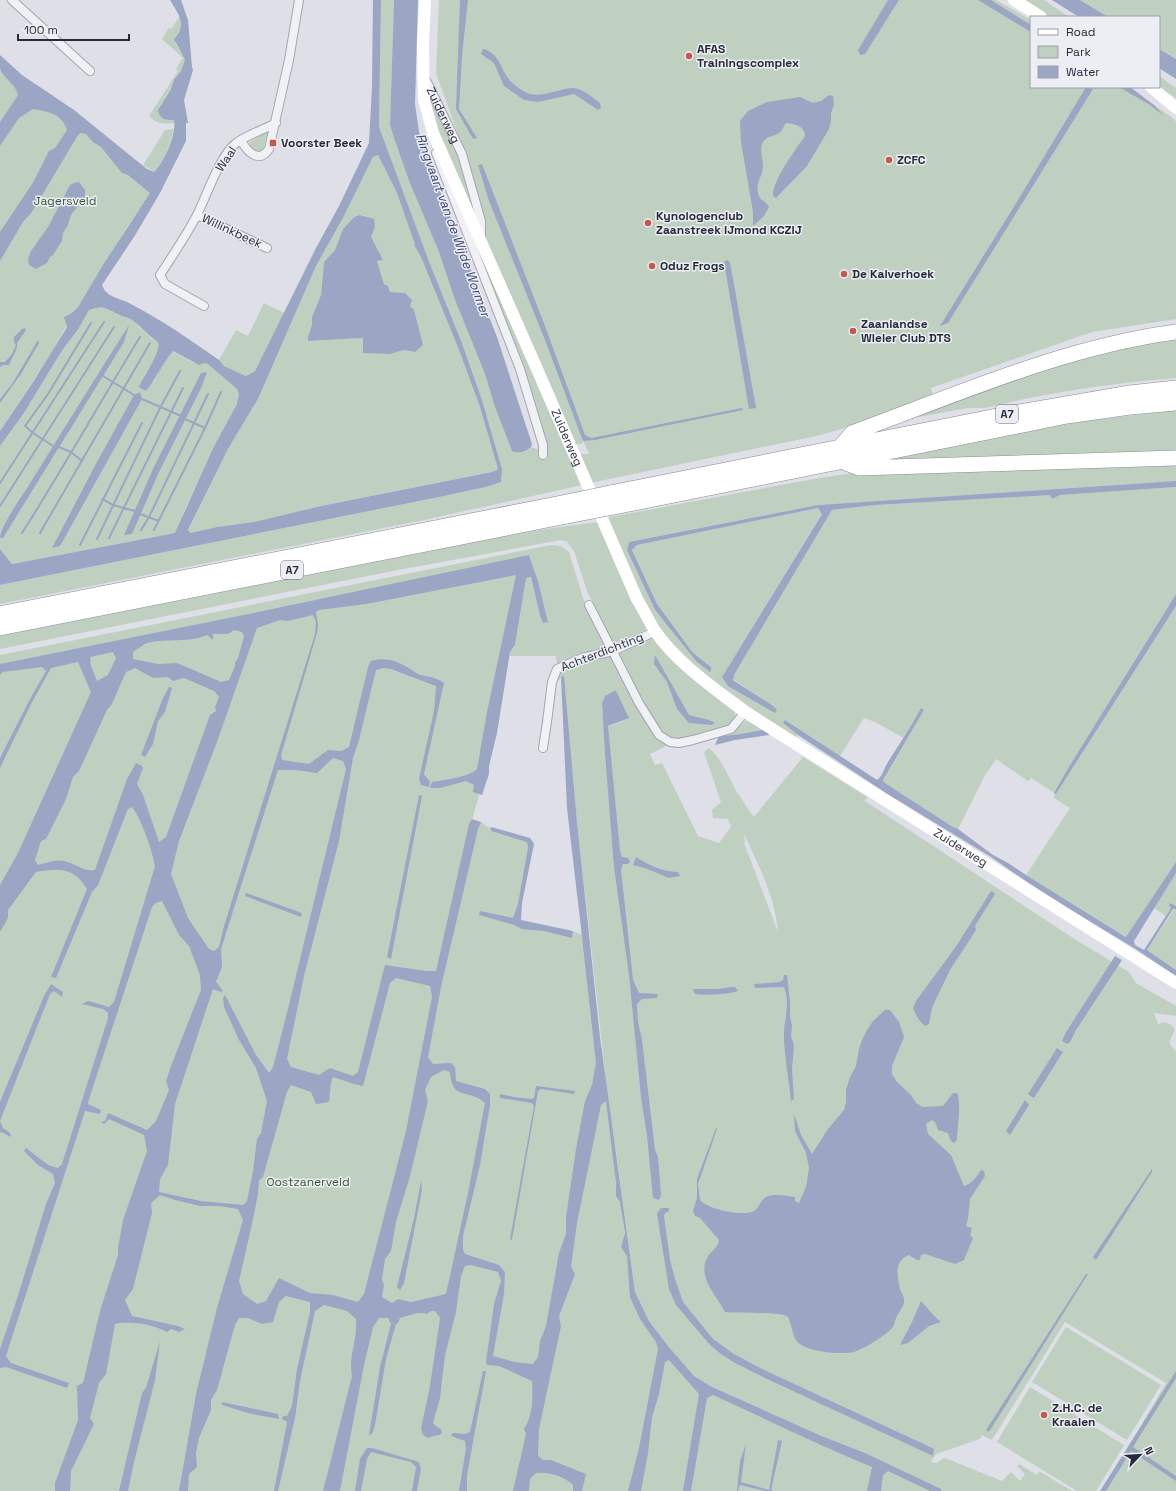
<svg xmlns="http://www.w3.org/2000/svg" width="1176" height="1491" font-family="'Space Grotesk',sans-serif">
	<rect width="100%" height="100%" fill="#dedfe7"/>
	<!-- green -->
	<path fill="#c0d0c0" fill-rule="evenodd" d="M381,0H394L390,125L394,138L409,181L439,252L455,300L485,374L495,406L512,451C518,454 526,452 531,447L546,452L442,165L582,485L424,520L0,604V585L439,497L486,487L501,482L502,469L482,400L462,343L430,264L379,127Z
		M439,0H996L1031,20V87H1129L1174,119L1176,122V319L1092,332L931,388L933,396L835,431L816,436L590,483L580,458L581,454H589L582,438L583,443L576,445L489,255L473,176L436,73Z
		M1022,0H1044L1069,17H1049Z
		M1080,0H1176V59L1159,49V17H1108Z
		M180,16C182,25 182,30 175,36V43L178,46L185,60L181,71L159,108L168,120H174L175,123C165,124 156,124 149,116L178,71L176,69L183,58L162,39L169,28L171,29Z
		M0,68L52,102L65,125L89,131L151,193L129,224L78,307L74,311L54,349L0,431Z
		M1159,76L1176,88V98L1159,87Z
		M429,98L460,159L475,221L439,139Z
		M174,129C170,143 165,161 154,172L143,165L165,130Z
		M268,131L263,150L257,152L250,148V142Z
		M378,155L397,193L416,244L414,246L421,257L459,350L480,407L498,469L492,472L321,506L254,522L217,527L190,533L188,531L228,449L258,399L316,266L344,216L373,157ZM360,215L366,216L375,227L370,237L383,260L377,261L384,284L388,286L390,292L405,293L410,306L415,352L404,350L390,354L363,338L308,341L312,325V317L321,295L324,262L335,250L343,229L354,217Z
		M264,303L284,313L255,371L246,376L224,366L219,360L236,330L248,336Z
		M96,307L111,309L119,315L130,318L151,338L158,342C161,353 151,365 145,374L154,381L163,364L172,351L194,363H205L209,365L237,389L239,394L237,404L213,448L186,507L177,530L175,533L12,564L0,549V446L24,413L61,352L79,328L89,310Z
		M1176,337V378C1111,383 1047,393 984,408H968L891,422L1066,359Z
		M1176,410V456L861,464L1078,422Z
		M1176,464V481L818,505L629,542L627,550L655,610L696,661L711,667L693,653L657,604L632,550L637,545L818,508L822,513L722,677L777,710L733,679L734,675L832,510L875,505L1050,494L1052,499L1060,495L1176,487V594L1067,770L1054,793L1056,794L1176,606V862L1127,937L1026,875L1070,808L1054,798V793L1031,778L1028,781L996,759L984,777L958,829L953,827L885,783L883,780L924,710L921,709L904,738L875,722L864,718L840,756L785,720L783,723L798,735L795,738C765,717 735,697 706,675C699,669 691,664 684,658C645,621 627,565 605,518L808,480L852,473Z
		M599,522L647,625L645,630L618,643H615L611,641L587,591L574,551L567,542L561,540L398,570L0,649V636L506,536L552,528Z
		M551,545H556L562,547L569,552L583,598L606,646L652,731L668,745L650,754L655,765L662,763L698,836L719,843L731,827L728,819L713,818L712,810L721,802L704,752L709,748C722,759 727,774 735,789C737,793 740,796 742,799C746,806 749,811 754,817L803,757L867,797L865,801L1076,940L1129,972L1136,983L1176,1006V1016L1154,1013L1158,1024L1164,1022L1172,1025L1175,1030L1169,1042L1171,1046L1176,1051V1491H1102L1166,1383L1065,1322L992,1440L982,1435L980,1439L936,1454L931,1462L936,1463L945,1458L1002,1481L1011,1472L1020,1481L1025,1474L1017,1466L1019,1464L1037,1475L1039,1471L1072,1491H0V655ZM529,555L538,581L548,622L543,623L540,616L531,577L525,578L515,645L510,652V656H556L559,681L561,677L564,675L577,822L606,1080L582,935L573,931L564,932L516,920L528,846V840L491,829V827L489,828L481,822L479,826L472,820L479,795L478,794ZM614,691L616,692L621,703L623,721L604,728C603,711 596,698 614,691ZM744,834C759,866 775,897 778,932L744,843H745ZM612,1122L635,1292L649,1321L668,1346L694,1376L712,1387L696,1381L639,1314L631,1289Z
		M650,636L654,637L734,709C737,718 733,722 726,727C713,731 685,743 672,738C665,736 660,731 655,725L618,654L619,650Z
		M747,720L764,730L734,735H730Z
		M1176,873V906L1170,903L1171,908L1166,916L1154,908Z
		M1174,909H1176V970L1147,950Z
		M1066,1327L1161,1385L1127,1440L1032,1382Z
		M1030,1387L1124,1445L1096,1491H1077L997,1442Z"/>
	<!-- water -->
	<path fill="#9ba5c4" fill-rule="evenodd" d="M170,0H181L188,20L192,67L193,70L184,100L188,123H186V141L160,193L134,237L102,285C106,297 119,298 129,303C162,320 189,339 219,360L224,366L246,376L255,371L316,248L339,206L369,143L372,87L373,0H381L379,127L430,264L462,343L482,400L502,469L501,482L486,487L439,497L0,585V549L12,564L175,533L213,448L237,404L239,394L237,389L209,365L205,363L199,365L173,351C162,364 156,379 146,391L139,387C144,375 161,353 158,342C148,336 142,327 132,320C128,317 122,317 118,314C106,308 102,305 89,310L79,328L61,352L24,413L0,446V431L33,382L64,332L67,327L64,317L72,313L78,307L103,265L150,193L128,175L122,173L101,147L93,142L86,134L81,133L78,135L32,212L23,222L0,261V232L34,181L49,151L55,148L67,130C61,113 49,112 33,109L19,118L0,146V122L18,95C15,82 2,78 0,68C0,64 0,59 0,55L22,75L74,110L137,161L147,169L154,172C164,163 177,133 174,120C165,120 160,120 158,110L171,89L174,80L181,71L185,60L178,46L174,40C175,36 179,34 180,30C184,19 175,9 170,0ZM378,155L397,193L415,244L414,245L421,257L459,350L480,407L498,469L492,472L321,506L254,522L217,527L190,533L188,530L228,449L258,399L316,266L344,216L373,157Z
		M394,0H418L415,104L419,132L430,165L497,337L532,444L531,447C526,452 518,454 512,451L495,407L485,374L455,300L439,252L409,181L394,138L390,125Z
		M460,0H468L462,55L459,109L477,138L473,139L456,109Z
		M888,0H899L865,54L860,55L858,50Z
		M978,0H991L1031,25V32Z
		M1052,0H1080L1108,17H1079Z
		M483,49C499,53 500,67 508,78C512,84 519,88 525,92C540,100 558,88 574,88C583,89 593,98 600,103L601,108L598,110L574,94L538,102L524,100L504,86L494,63L481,54Z
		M1159,49L1176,59V79L1159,68Z
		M1086,87L1093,89L948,323L940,326L1018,200Z
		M1119,87H1130L1154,105L1164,116L1150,105Z
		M829,95L833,96L834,105L831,113V121L829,129L807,166L776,198L773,196C772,181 796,149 805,136C805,126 795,124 786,123C783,126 783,131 779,133C774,137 767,135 763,142C759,150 763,158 763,166C763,176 754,184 759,196C761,201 766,201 769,207L764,216L753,226V212L741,142L740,121L748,111L767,102L800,97L813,103L821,101Z
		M482,164L545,326L585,435L591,438L742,408L743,410L595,440L583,441L545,340L489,201L478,165Z
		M79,182L85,190V197L71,215L68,225L63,233L62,241L53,255L50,257L47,263L36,269L29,265L28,259L31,251L48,227L70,185L74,183Z
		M360,215L374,219L375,227L371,237L383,260L377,261L384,284L388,286L390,292L405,293L412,300L410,306L414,310L423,345L415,352L404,350L390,354L363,353V338L308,341V337L312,325V317L321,295L324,262L335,250L343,229L354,217Z
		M727,260L730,262L756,408L749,409L724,262Z
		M129,325L124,342L3,538H0C0,527 22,496 29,485C62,432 95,378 129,325Z
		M25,328L26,330L17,343C18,351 12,357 9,365H3L0,367V362H5L12,354L16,345L14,342V337L22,329Z
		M38,340L39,343L21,374L0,403V399L12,384Z
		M207,372L202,386L159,472L132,534L124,535L153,469L201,373Z
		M140,392L142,399L60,546L52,548L97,462L134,395Z
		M1176,481V487L1060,495L1052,499L1050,495L875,505L832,510L734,675L733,680L773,706L777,710L775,713L728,686L722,677L822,514L818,508L637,545L632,550L657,604L693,653L711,667V671L710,672L696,661L655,610L627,550L629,542L818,505Z
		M529,555L538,581L548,622L543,623L540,616L531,577L526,578L515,645L510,652L497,733L489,766V774L482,795L473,792L474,785L466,781L440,788H430L432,782C444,780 469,777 477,769L487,712L516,575L366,604L319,610L316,612L318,625L317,633L281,755L282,760L309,764L328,750L341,751L349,747L368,667L371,661C384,657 395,660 407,667C411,669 414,672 418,674C429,678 432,675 444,683L424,774L430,782L429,787L421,785L419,779L434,711L436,686L391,669L384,668L376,670L359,740L353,758L339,841L304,976L287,1059L291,1067L319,1075L330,1068L353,1076L358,1072L385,965L426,971H436L469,824L472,819L481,822L478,829L441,987L428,1057L433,1064L451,1063L455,1067L456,1081L485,1089L490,1094V1105L480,1165L463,1236V1249L465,1254L499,1265L505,1272L504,1294L493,1356L514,1362L533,1364L538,1357L540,1341L546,1326L559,1253L566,1234V1217L576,1149L585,1101L592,1085L596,1063L581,928L567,808L561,677L564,675L577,822L600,1037L635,1292L649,1321L668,1346L694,1376L712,1387L819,1435L865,1453L941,1489L942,1491H930L888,1471L883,1475L881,1491H867L872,1467C818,1445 766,1419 713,1395L707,1398L691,1491H683L699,1394L669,1360L665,1362L659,1394L652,1417L648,1453L641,1491H628L639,1448L658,1349L656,1342L640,1319L630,1297L627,1256L621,1247L625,1233L620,1202L616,1196V1183L606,1101L601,1105L577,1223L571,1267L575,1274L559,1316L561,1326L539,1429L538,1456L543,1460H551L586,1474L582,1491H573V1485C563,1476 550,1472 536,1473L530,1479L529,1491H513L526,1434L524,1429C533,1416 533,1396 532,1381L499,1366L487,1365L486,1362L494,1304L501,1281L498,1272L471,1265L465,1266L461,1276L456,1312L445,1355L440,1398L433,1423L437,1427L441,1429L442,1433L439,1435L434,1436L428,1438L423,1435L421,1429L430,1386L440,1318L435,1311H431L427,1314C418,1311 409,1316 400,1318L398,1323L396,1324L386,1359L375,1425L372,1434L369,1435L380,1367L391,1324L388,1318H379L373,1327L364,1365L340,1491H323L352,1376C348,1357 358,1338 356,1319L347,1311L324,1305L315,1311L300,1381L295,1418L278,1491H274L287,1422L282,1419L283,1416H287L292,1406L297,1369L310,1312V1302L286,1296L279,1302L273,1322L262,1324L248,1318H239L235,1325L217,1390L211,1400V1410L199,1438L196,1453L197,1467L189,1474L188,1491H179L196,1394L217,1308L243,1220L238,1209L219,1206H200L175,1200L160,1195L151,1203L152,1213L133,1289L125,1300L132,1316L178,1326L185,1329L179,1332L171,1329L167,1332C152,1324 131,1321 115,1324L106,1374L99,1383L90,1418L94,1424L71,1471L70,1491H55V1483L78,1420L77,1386L83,1383L100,1311L118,1255V1248L123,1220L147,1151L144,1135L109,1119L104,1124L101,1122L105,1121L108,1113L147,1130L156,1121L169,1090L166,1081L171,1066L201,990L200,975L189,946L179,935L162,901L156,903L152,907L89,1099L88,1104L101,1110L100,1114L85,1111L6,1356L11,1363L69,1383L67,1388L6,1367L0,1368V1349L17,1299L46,1204L55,1183L53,1174L38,1165L24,1151L26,1148L48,1165L58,1168L62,1164L108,1018V1013L103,1009L82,1004L88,1001L109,1007L114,1002L155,866C152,850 142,820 132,807L128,809L98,885L92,892L56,978L51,977L87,889C74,867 59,868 36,872L8,910V918L0,932V885L18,853L91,692L78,662L51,668L31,704L0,768V758L30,699L46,671L42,667L3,672L0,675V664L258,612ZM313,615L316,622L315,634L224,926L219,947L214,951L209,949L188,918L171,874L179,841L217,742L257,628L280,620L288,621ZM234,630L242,632L244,636L238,658L235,662V666L229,680L221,682L177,663L158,664L133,659V652C138,649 142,645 147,643C167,638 189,643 207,635L213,640V634H228ZM113,652L116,658L108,675L97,681L91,666L90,657ZM135,668L153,678L168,677L173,681L184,678L214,691L219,697L215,707L216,711L210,715L166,837L159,842L143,795L137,784L143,768L141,765L136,763L127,779L95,870C83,872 75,863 64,861C55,859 46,863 38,865L35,860L41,841L46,839L66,799L73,777L79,771L107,710L112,704L126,672ZM333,758L343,761L346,769L288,1009L273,1067L269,1073L256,1055L225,995L223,998L224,1007L239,1040L256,1068L267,1101L261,1133L257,1139L253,1171L247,1201L243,1205L201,1201L159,1192L160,1179L168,1165L175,1104L213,989L221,992L223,991L216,982L222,967L221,949L278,770H296L317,773ZM396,978L430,986L432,997L406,1131L364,1294L358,1302L333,1295L310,1293L279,1278L266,1301L257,1304L243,1294L239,1281L252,1224L258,1194L259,1180L263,1177L287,1092L291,1085L311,1092L316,1104L329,1102L331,1083L333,1077L354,1084L363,1086L390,983ZM444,1070L450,1072C452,1102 469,1088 485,1103L468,1193L446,1294L411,1302L398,1299L392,1303L382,1297L384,1285L382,1279L385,1259L391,1251L396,1222L410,1176L428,1101L425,1090L431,1077Z
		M1176,594V606L1056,794L1054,793L1067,770Z
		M655,655L663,669L689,715C697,718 707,718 715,723L711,725L689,723L677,709L667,682L654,664Z
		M169,687L172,688L165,712L158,721L153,744L145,757L141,755L163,698Z
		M614,691H616L629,718L608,726L620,851L622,857L628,858L630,862L628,864H623L621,870L633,980L639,993L658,994L657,998L642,999L637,1004L638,1022L642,1040L655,1150L658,1157L661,1195L659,1200L653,1198L647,1136L641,1097L629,975L614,867L605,753L602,703L605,696Z
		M921,708L924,710L883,780L885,783L953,827L958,829L993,855L1008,863L1026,875L1126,937L1176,862V873L1134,941L1135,945L1144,950L1171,908L1169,905L1170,903L1176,906V909H1173L1147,950L1176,970V976L1134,948L1046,895L991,857L886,793L798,735L783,723L785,720L877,780C883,776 884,768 888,762C899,744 911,727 921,708Z
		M763,730L769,733V735L735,740L715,745L719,736L734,735Z
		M419,795L422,796L391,959L387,957Z
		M491,827L530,838L534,844L522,903L521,920L573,931L572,938L544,931L522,929L514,925L479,915L480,911L513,918L518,904L528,847L527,842L491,831Z
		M636,857C651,866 660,871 678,872L680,876L669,878L645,868L633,865Z
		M991,891H992L995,894L975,926L976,930L950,970L936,999L932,1008L929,1024L925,1026C919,1021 916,1016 913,1008L916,1001L957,945Z
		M246,893L302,913L301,917L245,896Z
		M1115,956L1122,960L1076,1030L1070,1042L1067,1044L1062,1041L1066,1032Z
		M784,975H787L790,1001V1017L792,1025L791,1036L794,1045L792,1069L794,1099L791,1101C789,1081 785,1060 784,1039C783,1022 791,1004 784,987L755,988L754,984L780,982L783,980Z
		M51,984L63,992L62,997L54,991L50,994L0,1121L3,1128L10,1133L11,1137L1,1132L0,1133V1102L44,996Z
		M732,987H735L738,991C730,994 703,996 695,994L693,989H718Z
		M885,1010H890L899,1022L904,1037L892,1066V1074L897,1082L911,1095L916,1103L923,1107L943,1106L953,1093H957C962,1104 957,1127 957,1140L954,1143L951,1141L948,1133L938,1130L935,1122L932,1120L926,1124L928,1134L951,1155L964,1186C971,1184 977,1177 981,1170L984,1171L985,1176L970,1199L968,1219L966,1226L972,1228L970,1235L973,1238L964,1260L955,1264L925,1254L921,1255L920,1260H917L909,1255C894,1261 897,1275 900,1289C901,1292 904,1296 904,1300C905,1306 899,1311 897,1316C895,1319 895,1323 894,1325C893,1328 890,1330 888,1332C879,1339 864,1349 854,1352C841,1355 803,1352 796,1340C793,1336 790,1319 788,1317C781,1311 737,1314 725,1312C718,1297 697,1278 707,1258C711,1251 718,1248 719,1240L700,1218L695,1216L693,1211L697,1198V1179L716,1128L717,1129L698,1184L700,1200C707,1209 743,1217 754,1211C759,1208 761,1200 766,1197C774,1193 786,1196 795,1197V1201L799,1203L806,1187L809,1168L806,1153L795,1131L794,1114L801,1135L812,1154L828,1129L844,1110L846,1102V1090L850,1077L856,1066L859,1049L862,1040L867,1030L873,1021Z
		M1057,1048L1063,1052L1034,1098L1028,1094Z
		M536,1086L575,1091L574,1094L541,1089L538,1091L512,1240L510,1239L534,1106L532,1103L500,1098V1094L514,1097L532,1099L534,1098Z
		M1025,1100L1029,1105L1010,1135L1006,1131Z
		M1152,1169V1172L1096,1260L1093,1257Z
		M421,1181L422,1190L404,1283L400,1290L397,1287L414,1218Z
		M661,1208H669V1211L665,1213L664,1216L670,1260L675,1279L683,1302L713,1339L734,1354L762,1369L928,1446L934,1449L933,1456L765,1378L735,1363L721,1354L710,1345L676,1305L669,1289L657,1214Z
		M1086,1274H1088L989,1432L986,1430Z
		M921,1301L936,1318L941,1322L929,1326L908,1343L900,1345L912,1322Z
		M160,1341L155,1380L134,1462L128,1491H119L142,1393L146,1388Z
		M483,1371H486L467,1475V1491H459L466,1448L465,1441L451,1436L453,1433L465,1434L470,1432Z
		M1176,1371V1378L1133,1447L1176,1476V1481L1131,1451L1106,1491H1100Z
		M222,1402L278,1414L279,1419L248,1413L222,1405Z
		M778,1440L782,1441L771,1490L774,1491H765L740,1485L738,1491H737L740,1461L746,1444L741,1482L769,1490Z
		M367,1448H372L419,1462L421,1469L417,1491H412L416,1467L411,1462L371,1452L367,1459L361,1491H355L360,1459Z"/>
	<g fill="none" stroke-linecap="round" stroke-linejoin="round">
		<!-- stream -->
		<path stroke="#9ba5c4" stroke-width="2" d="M103,376L134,395
			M142,399L179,415
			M185,419L205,428
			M53,446L33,433L25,426L48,394L91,323
			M59,447L71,452L82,461
			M0,483L104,322
			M102,499L113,505L135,511
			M0,506L114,327
			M140,514L159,521
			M141,530L149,517L208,394
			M154,530L205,428L221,392
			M22,533C63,469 100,402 140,337
			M40,533L150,343
			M109,538L183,388
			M97,539L161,406L180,371
			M80,545L142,423"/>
		<defs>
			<g id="street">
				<path d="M12,0L90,71"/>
				<path id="s1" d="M426,80L462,154L481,221V235"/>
				<path d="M241,140C247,152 259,164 269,149L289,60L299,0"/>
				<path d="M436,153L520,369L543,445V455"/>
				<path d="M197,215L267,248"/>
				<path d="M204,306L165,284L160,275C173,255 186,236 197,215C206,197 220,156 235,144C246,135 263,130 276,123"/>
				<path d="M589,605L639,703L659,735L670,742L679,743L693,740L731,729L745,712"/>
				<path d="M543,748L547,722L552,682L557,669L582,658L613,651L656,631"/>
			</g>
			<path id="highway" d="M839,448L852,433C958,394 1064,347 1176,332
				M846,463L859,468L1176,458
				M610,493L1002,415L1130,393L1176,388
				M614,507L1067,416L1130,407L1176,403
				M0,614L562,503
				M0,628L567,516"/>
		</defs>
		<!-- street casing -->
		<use href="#street" stroke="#a4a5b0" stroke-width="10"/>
		<!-- highway casing -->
		<use href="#highway" stroke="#87899c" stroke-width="16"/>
		<!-- street -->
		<use href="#street" stroke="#f0f1f5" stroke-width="8"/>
		<!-- secondary -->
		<g stroke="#fff" stroke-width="12">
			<path id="s2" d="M425,0L423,47L424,100L433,133L537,369L637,599C643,609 649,621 655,631C677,663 715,689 745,712L1176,983"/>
			<path d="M1014,0L1041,17"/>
			<path d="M1151,87L1176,108"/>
		</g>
		<!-- highway -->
		<use href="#highway" stroke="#fff" stroke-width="15"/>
		<defs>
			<path id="highway-bridge" d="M562,503L610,493
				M567,516L614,507"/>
		</defs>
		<!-- highway-bridge casing -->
		<use href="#highway-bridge" stroke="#87899c" stroke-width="16" stroke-linecap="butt"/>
		<!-- highway-bridge -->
		<use href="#highway-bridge" stroke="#fff" stroke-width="15"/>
	</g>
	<!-- markers -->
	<g fill="#c4584b" stroke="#edeef4" stroke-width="1.5">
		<circle cx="689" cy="56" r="4"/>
		<rect x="269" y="139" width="8" height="8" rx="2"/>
		<circle cx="889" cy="160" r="4"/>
		<circle cx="648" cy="223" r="4"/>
		<circle cx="652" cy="266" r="4"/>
		<circle cx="844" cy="274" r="4"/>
		<circle cx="853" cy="331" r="4"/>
		<circle cx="1044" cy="1415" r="4"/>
	</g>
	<g text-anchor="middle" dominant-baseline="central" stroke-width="3" stroke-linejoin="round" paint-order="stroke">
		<!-- shield labels -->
		<g fill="#edeef4" stroke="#636573" stroke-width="1">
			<rect x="996" y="405" width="22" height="18" rx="3"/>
			<rect x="281" y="561" width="22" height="18" rx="3"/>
		</g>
		<g font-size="11" font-weight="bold" fill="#282a3c">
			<text x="1007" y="414">A7</text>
			<text x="292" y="570">A7</text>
		</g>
		<!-- poi labels -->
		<g font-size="12" font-weight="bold" fill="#282a3c" stroke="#edeef4" text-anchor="start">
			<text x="697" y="49">AFAS<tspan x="697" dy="14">Trainingscomplex</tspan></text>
			<text x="281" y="143">Voorster Beek</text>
			<text x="897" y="160">ZCFC</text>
			<text x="656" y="216">Kynologenclub<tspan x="656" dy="14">Zaanstreek IJmond KCZIJ</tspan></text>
			<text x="660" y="266">Oduz Frogs</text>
			<text x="852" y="274">De Kalverhoek</text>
			<text x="861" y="324">Zaanlandse<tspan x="861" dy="14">Wieler Club DTS</tspan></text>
			<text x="1052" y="1408">Z.H.C. de<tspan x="1052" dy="14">Kraaien</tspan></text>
		</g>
		<!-- street labels -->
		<g font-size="12" fill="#282a3c" stroke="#edeef4">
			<text stroke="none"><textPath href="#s1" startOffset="39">Zuiderweg</textPath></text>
			<text transform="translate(226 159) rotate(-56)">Waal</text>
			<text transform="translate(232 231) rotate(25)">Willinkbeek</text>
			<text stroke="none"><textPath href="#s2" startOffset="467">Zuiderweg</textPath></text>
			<text transform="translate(602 652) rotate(-21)">Achterdichting</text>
			<text stroke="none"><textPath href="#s2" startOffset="1056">Zuiderweg</textPath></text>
		</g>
		<!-- park labels -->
		<g font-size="12" fill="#375739" stroke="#edeef4">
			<text x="65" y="201">Jagersveld</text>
			<text x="308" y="1182">Oostzanerveld</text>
		</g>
		<!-- water labels -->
		<g font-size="13" font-style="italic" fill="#36406d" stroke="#edeef4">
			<text transform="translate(453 225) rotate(70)">Ringvaart van de Wijde Wormer</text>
		</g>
	</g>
	<!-- legend -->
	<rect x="1030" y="16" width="130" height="72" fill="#edeef4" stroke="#9ea0aa"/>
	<rect x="1038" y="29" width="20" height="6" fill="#ffffff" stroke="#9ea0aa"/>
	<text x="1066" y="36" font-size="12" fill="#282a3c">Road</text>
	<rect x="1038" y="46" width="20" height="12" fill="#c0d0c0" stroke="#9ea0aa"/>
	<text x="1066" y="56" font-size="12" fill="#282a3c">Park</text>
	<rect x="1038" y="66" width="20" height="12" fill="#9ba5c4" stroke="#9ea0aa"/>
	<text x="1066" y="76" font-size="12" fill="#282a3c">Water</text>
	<!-- north arrow -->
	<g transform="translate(1140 1455) rotate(65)" stroke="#edeef4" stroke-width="3" paint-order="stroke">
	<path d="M0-3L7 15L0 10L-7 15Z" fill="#282a3c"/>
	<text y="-6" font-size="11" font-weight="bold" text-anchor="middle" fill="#282a3c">N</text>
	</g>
	<!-- scale -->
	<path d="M18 34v6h111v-6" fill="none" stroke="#282a3c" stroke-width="2"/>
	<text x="24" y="34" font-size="12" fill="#282a3c" stroke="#edeef4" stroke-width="3" paint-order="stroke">100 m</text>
</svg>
